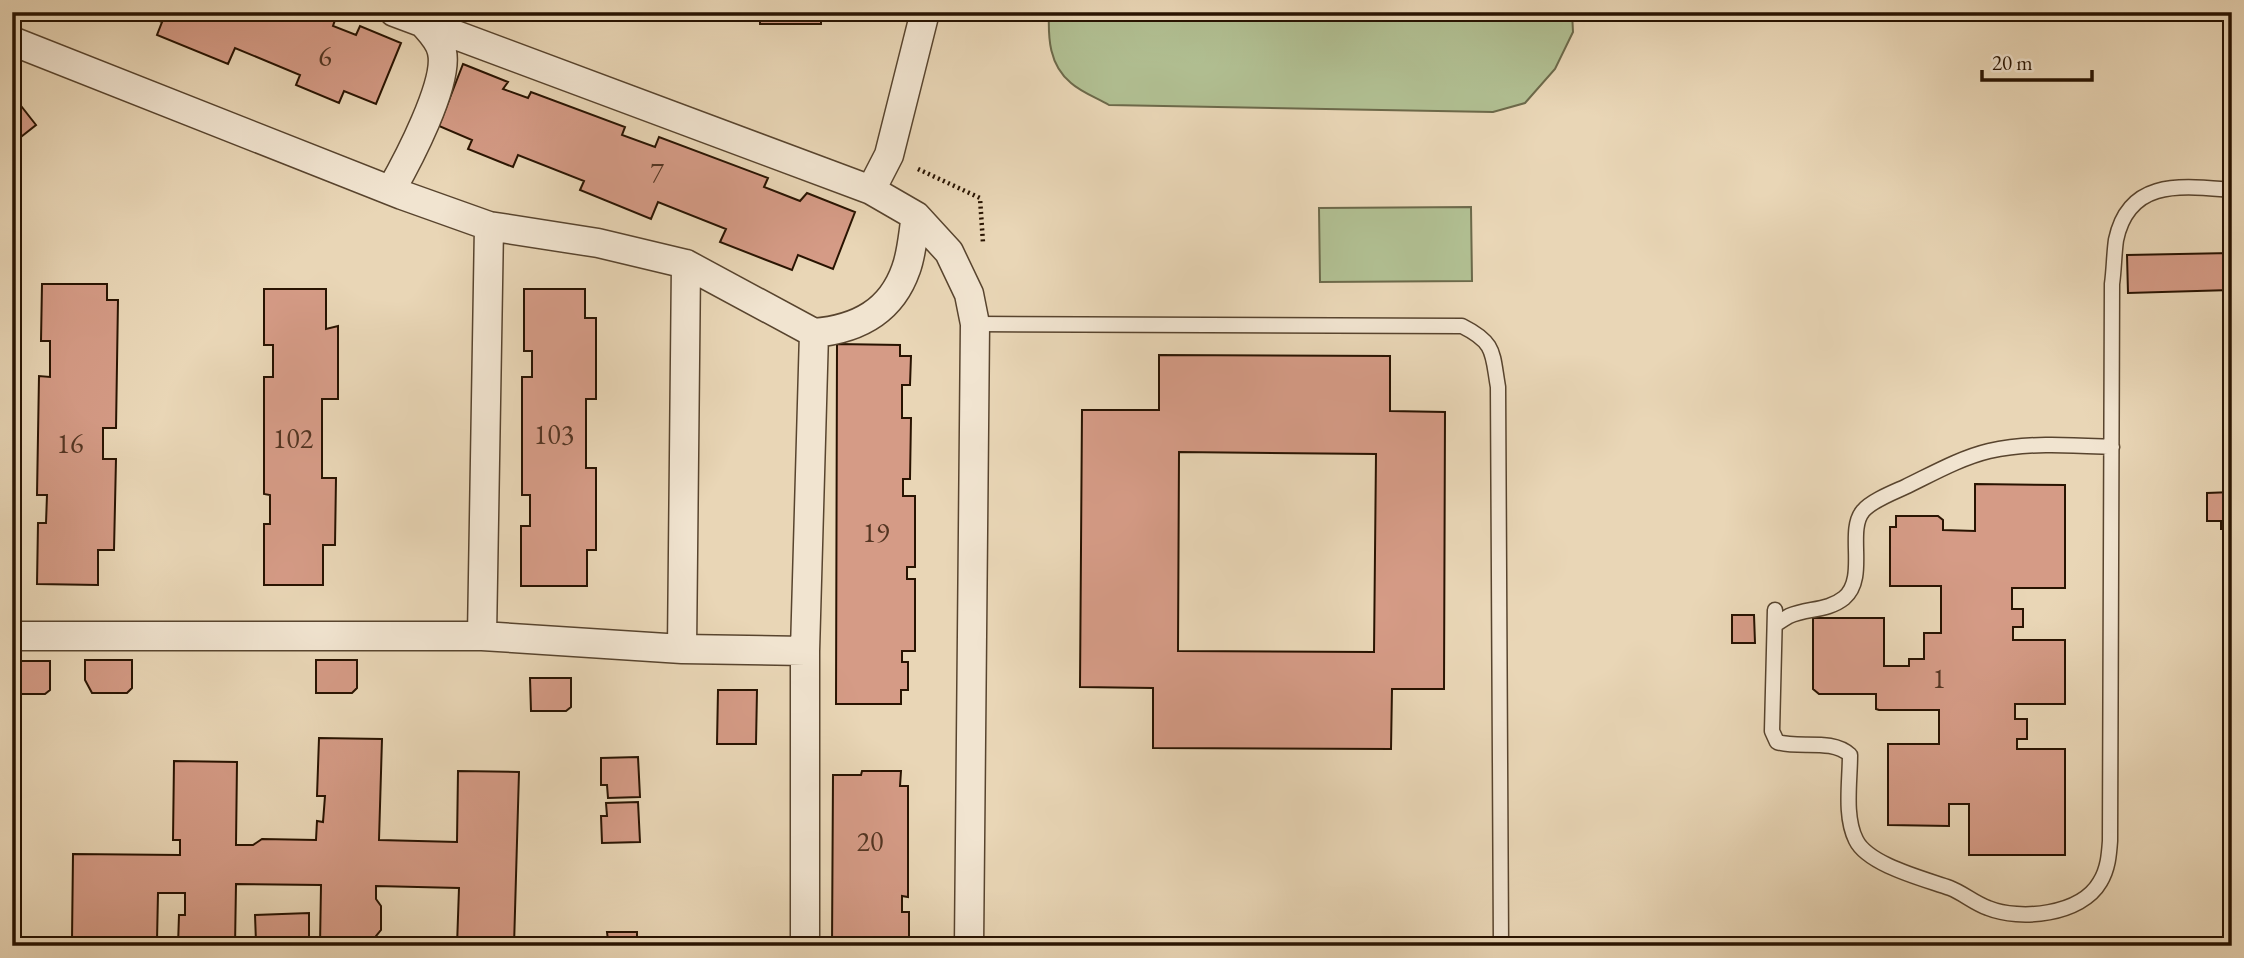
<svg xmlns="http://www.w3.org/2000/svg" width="2244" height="958" font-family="'EB Garamond',serif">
	<rect width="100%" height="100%" fill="#e9d6b6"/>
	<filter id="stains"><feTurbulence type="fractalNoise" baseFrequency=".00286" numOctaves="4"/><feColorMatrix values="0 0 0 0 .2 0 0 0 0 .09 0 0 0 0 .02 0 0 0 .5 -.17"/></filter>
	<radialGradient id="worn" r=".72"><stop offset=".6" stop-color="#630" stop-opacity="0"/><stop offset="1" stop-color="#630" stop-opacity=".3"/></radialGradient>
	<!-- green -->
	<path fill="#b1bf92" stroke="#6c694a" stroke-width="2" d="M1049,12H1572L1573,32L1555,69L1525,103L1493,112L1109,105C1097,98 1081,92 1071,83C1049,65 1048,38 1049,12Z
		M1471,207L1472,281L1320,282L1319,208Z"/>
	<!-- building -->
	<path fill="#d59b86" stroke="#281301" stroke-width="2" fill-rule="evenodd" d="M138,12H324L336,17L333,26L356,35L360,26L401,43L376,104L344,91L339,103L296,85L300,75L235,48L228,64L157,35L162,22Z
		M760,12H821V24H760Z
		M463,64L508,82L503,89L528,98L531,92L625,127L622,135L655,147L659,137L768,178L764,187L800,201L807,193L855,212L833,269L798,255L792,270L720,242L726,229L658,202L651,219L580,190L584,181L518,155L513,167L468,149L472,140L439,126Z
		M18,102L36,125L12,144V106Z
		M2231,253V290L2128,293L2127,255Z
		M42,284H107V300H118L116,428H103V459H116L114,550H98V585L37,584L38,523H46L47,495H37L39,376L50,377V341H41Z
		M264,289H326V329L338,326V399H322V478H336L335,545H323V585H264V524H270V495L264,494V377H273V345H264Z
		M524,289H585V318H596V399H586V468H596V550H587V586H521V526H530V495H522V377H532V351H524Z
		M837,344L900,345V356H911L910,385H902V418H911L910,479H903V496H915V567H907V579H915V651H902V662H908V690H901V704H836Z
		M1159,355L1390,356V411L1445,412L1444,689H1392L1391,749L1153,748V688L1080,687L1082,410H1159ZM1179,452L1376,454L1374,652L1178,651Z
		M1975,484L2065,485V588H2012V609H2023V627H2013V640H2065V704H2015V719H2027V739H2017V749H2065V855H1969V804H1949V826L1888,825V744H1939V710H1879L1876,709V694H1819L1813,689V618H1884V666H1909V659H1924V633H1941V586H1890V527H1896V516H1938L1943,520V530L1975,531Z
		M2232,492V529H2221V521H2207V493Z
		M1732,615H1754L1755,643H1732Z
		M85,660H132V688L127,693H92L85,680Z
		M316,660H357V688L352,693H316Z
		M12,661H50V690L45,694H12Z
		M530,678H571V707L566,711H531Z
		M718,690H757L756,744H717Z
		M319,738L382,739L379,840L457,842L458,771L519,772L514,946H457L459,888L376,886V899L381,906V930L376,936V946H320L321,885L236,884L235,946H178L179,915H185V893H158L157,941L72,940L73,854L180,855V840H173L174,761L237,762L236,845H253L262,839L316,840L317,821L323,822L325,796H317Z
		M638,757L640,797L608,798L607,785H601V758Z
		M862,771H901L900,786H908V897L902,896V912H909V946H832L833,775H861Z
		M638,802L640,842L602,843L601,816H607L606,803Z
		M309,913V940L303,946H260L256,942L255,915Z
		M607,932H637V946H596L601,940H608Z"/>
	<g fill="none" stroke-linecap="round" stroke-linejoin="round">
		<defs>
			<path id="lane" d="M975,324L1462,326C1496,343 1492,353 1498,387L1501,946
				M1775,610L1772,731L1777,742C1800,749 1831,738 1850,755C1850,782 1844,816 1856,840C1868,865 1925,879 1950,888C1963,893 1974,903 1988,908C2020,921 2081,915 2100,882C2108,869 2109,855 2110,841L2112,284C2114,270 2114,254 2116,240C2129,178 2182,186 2232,190
				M1775,625C1779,622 1784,619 1789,616C1807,608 1828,611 1844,598C1868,578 1846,531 1863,511C1871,501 1894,492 1905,487C1932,474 1960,458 1989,451C2030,442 2071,445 2112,447"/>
			<path id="street" d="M394,12L871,190L916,216L949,252L969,294L975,324L969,946
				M12,41L402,195L489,226L598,243L686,264L814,333L805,651V946
				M391,190C407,162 449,83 442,52C440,41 431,32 424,24
				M871,190L889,155L925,12
				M814,333C858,329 891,312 906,269C912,253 913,233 916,216
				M12,636H482L682,649L805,651
				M482,636L489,226
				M682,649L686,264"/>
		</defs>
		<!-- lane casing -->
		<use href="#lane" stroke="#58442e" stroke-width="17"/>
		<!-- street casing -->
		<use href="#street" stroke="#58442e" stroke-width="31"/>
		<!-- path -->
		<path stroke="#281301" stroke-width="4.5" stroke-dasharray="2 3.5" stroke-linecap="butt" d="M918,169L980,198L983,243"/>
		<!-- lane -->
		<use href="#lane" stroke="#f1e4d0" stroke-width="14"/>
		<!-- street -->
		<use href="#street" stroke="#f1e4d0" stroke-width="28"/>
	</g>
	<g text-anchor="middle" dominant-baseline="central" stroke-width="7" stroke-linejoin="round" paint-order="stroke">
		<!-- number labels -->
		<g font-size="28" fill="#533522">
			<text x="325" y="56">6</text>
			<text x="657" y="172">7</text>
			<text x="554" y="434">103</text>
			<text x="293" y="438">102</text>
			<text x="70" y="443">16</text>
			<text x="876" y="532">19</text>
			<text x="1939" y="678">1</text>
			<text x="870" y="841">20</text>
		</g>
	</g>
	<!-- margin -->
	<rect width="2244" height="958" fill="none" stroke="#e9d6b6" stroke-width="42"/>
	<rect x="14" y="14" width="2216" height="930" fill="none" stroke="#281301" stroke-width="3.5"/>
	<rect x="21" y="21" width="2202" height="916" fill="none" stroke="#281301" stroke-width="2"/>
	<!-- scale -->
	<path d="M1982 70v10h110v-10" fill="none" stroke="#281301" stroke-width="3.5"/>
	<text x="1992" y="70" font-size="21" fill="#281301" stroke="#f1e4d0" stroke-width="5" paint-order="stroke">20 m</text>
	<rect width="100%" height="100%" filter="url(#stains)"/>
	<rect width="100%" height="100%" fill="url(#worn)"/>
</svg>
